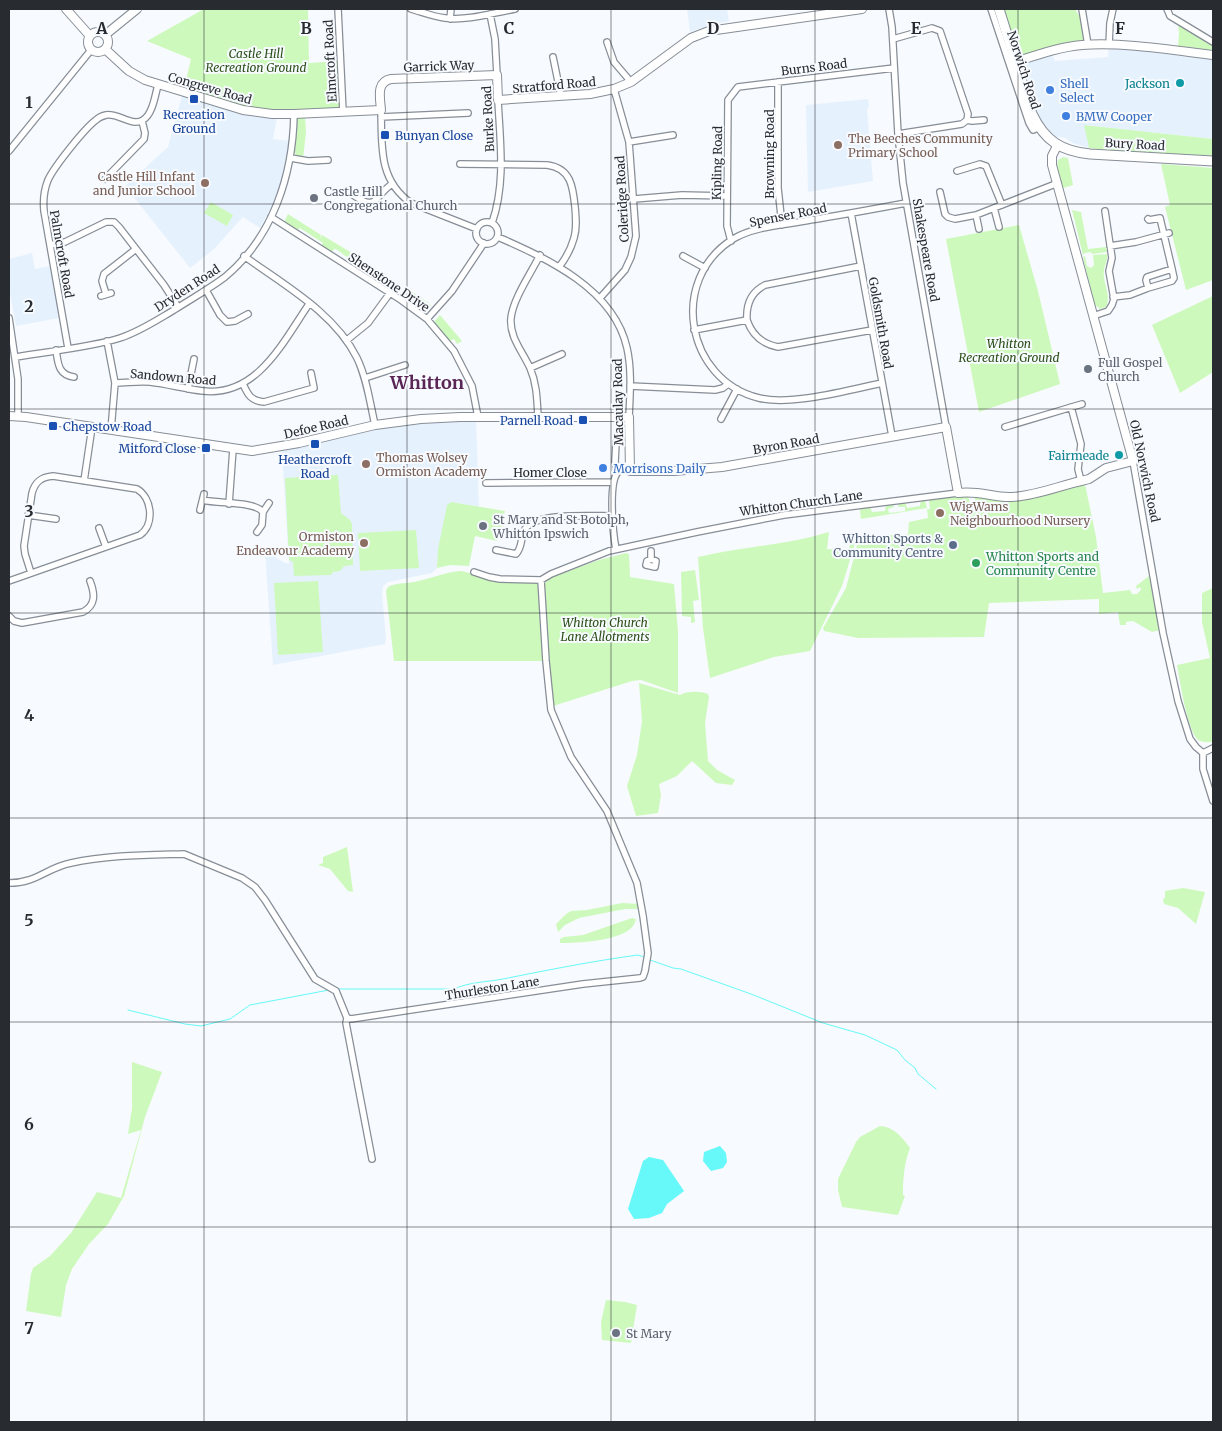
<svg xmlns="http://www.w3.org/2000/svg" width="1222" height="1431" font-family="Merriweather,serif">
	<rect width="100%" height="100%" fill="#f7fafe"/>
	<!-- built -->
	<path fill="#e6f1fe" d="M687,9H727L729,21L710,25L690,32Z
		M1109,45L1213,55V139L1085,125L1089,148L1073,143L1063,137L1049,138L1040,127L1015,62L1051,52L1055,61L1108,57Z
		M182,96L229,110L277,118L273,139L290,141L283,180L273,204L260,228L243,217L214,249L190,268L125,186L168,147Z
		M868,99L869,106L867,110L873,181L808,192L806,105Z
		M32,253L35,269L51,266L59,318L16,326L9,287V259Z
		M476,421L479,507L451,502L438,549L437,568L432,573L388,582L383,586L382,593L386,639L385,644L273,665L265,552H268L283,562L289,564L282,451L382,428L443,422Z"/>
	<!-- green -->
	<path fill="#cef9bc" d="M204,9H308L309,63L340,61L343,112L272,114L183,93L191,59L147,41Z
		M999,9H1075L1081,19L1084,42L1015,62Z
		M1178,23L1209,43L1213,44V50L1178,46L1179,34Z
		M305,116L306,132L303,159L296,156L295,152L297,120L299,117Z
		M1084,125L1213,139V156L1160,155L1089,148Z
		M1063,157L1068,158L1073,185L1063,188L1057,166L1058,160Z
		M1161,164L1213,168V280L1186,290L1165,207L1170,205Z
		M211,202L233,215L227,226L204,213Z
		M1072,210L1081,212L1088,249L1106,247L1107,252L1092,254L1091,252L1085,253L1083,255Z
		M288,214L321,235L320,238L322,235L352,253L348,258L336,249H334L331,254L320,247L323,243L300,228L296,232L283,224Z
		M1019,225L1038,291L1060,384L979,412L946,239Z
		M1107,254C1108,261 1105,263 1104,270C1102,282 1112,295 1106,307L1100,309L1094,304L1083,257L1085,256L1087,266L1091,268L1094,265L1093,255Z
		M410,290L431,305L423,314L403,299Z
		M1213,296V372L1180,393L1152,325Z
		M440,315L462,341L457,344L454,339L449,341L433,323Z
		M338,475L341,513L350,520L352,524L353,565L344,566L340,571L333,572L331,575L294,576L293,562L289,560L285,478Z
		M1085,484L1096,537L1103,593L1130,590L1132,594H1137L1141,590L1140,587L1137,589L1136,586L1149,576L1160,630L1152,632L1133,621L1126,622V625H1120L1118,612L1099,614V599L989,603L984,637L858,638L824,631L823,628L846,588L859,537L908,534L909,522L928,518L927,509H930L929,501L932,499L968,494L970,505H975V495L1018,498L1000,503L1016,501Z
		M921,499L925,500L927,508L861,519L860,511L862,507L870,506L872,512L885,511L886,505L893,504L894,507L888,509L889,513L905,511V507H898L899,503L905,502L907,508L920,506Z
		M451,502L505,511L497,541L475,536L469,566L450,565L437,568L438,549L447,505Z
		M416,530L419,568L360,571L358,533Z
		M829,532L827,549L846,550L849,548L852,536L857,537L842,586L810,651L774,657L710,678L703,628L698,557C741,547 787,545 829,532Z
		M626,553L629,554L630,577L674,584L678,631V693L641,680L632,681L553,706L548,659L544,584L549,578L599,560Z
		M695,570L699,600L693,601L695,622L691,623V617L682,616L681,572Z
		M461,571L478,575L536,581L539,585L543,661H394L386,591L388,587C396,582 409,584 418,581C433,578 446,572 461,571Z
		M318,581L323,652L278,655L274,583Z
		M1213,588V742C1208,742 1203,743 1198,740C1187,730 1180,681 1177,665L1210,658L1202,622V593Z
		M639,683L680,695C687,691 700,691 708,694L709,697L705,723L708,761L717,770L735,780L732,785L716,783L692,761L677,776L659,784L661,795L658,813L636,816L627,786L637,755L642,721Z
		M347,847L353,892L348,891L330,869L318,865L323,863V857Z
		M1183,888L1205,892L1196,924L1178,908L1164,904L1163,899L1165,898V891Z
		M622,903L641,904L640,909H625L579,918L565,925L558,932L556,924L566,914L571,911L587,910Z
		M632,918L636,919C635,923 633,927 630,929C616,941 578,943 560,943V939L564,937L583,935Z
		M132,1062L162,1072L145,1117L124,1196L108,1224L89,1244L72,1269L66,1285L61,1317L26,1311L31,1274L33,1268L50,1256L71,1233L97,1192L121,1198L141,1130L128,1134L132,1108Z
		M880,1126C894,1127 902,1137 910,1148C904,1163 903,1179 903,1195L905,1196L898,1215L842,1207L838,1190V1179L856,1142L860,1137Z
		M606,1300L625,1302L637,1305L631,1343L602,1340L601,1322Z"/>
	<!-- water -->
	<path fill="#67f9f9" d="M720,1146L726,1153L727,1162L723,1168L711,1171L703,1161L704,1152Z
		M649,1157L663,1160L684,1191L667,1204L662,1213L649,1218L634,1219L628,1209L643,1161Z"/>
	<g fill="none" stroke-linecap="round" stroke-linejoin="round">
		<!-- stream -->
		<path stroke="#67f9f9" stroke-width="1" d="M650,960L673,968L681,969L751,994L823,1023L865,1035L897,1050L905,1060L915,1068L918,1074L936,1089
			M335,989H454C469,982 487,982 503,979C548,970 593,961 638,955L644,957
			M128,1010L185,1024L201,1026L230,1019L250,1005L329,990"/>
		<defs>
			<path id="street" d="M338,9L343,112
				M411,9C422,12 434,17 445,18C468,21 492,13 515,9
				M889,9L892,27L898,134L903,183L946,427
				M991,9L1029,123L1033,130L1040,127
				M1082,9L1088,45
				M1167,9L1170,16L1213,42
				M490,14L495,39L497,75
				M450,19L451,9
				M893,39L932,28L940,31L968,114L967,120
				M607,42L614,62L631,82
				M1109,45L1110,23L1113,9
				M553,57L561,96
				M778,82V188L782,225
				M381,110C382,145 378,180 411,203L477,229
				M381,117L468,113
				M967,120L972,121L984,120
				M898,134L962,124L967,120
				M629,142L673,135
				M9,151L91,50
				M291,158L308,161L328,160
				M460,164L547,165C571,168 573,187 575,207C576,218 577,228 574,238C571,249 566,258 559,267
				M957,171L980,164L986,166L1002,205
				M105,179L144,139L145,133L142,121
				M940,192L945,214L948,217L955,219L976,215L1058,183
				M353,195C378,212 373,197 392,184
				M634,199L682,195L727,196
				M994,208L999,227
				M851,213L892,436
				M976,215L979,229
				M271,217L401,300L427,319L454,351L472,386L478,417
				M1148,219L1149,220L1160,218L1172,269
				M476 233a11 11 0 1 1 22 0a11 11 0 1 1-22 0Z
				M492,223C506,183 500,141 498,100
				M498,237C548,259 614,289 627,348C632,370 630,395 629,417
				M731,241L727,226L728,100L738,87L894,68
				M50,245L65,242L106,222H114L119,227L164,285L178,307
				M1110,246L1136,242L1169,233
				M244,256C284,285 335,313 357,358C367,379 370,403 375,425
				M683,256L705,268
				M1172,269L1174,278L1172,281L1148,288L1146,280L1147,277Z
				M206,290L220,315L227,322L235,321L248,314
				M106,294L102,281L104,274L136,249
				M101,296L111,293
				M1113,297L1130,295L1148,288
				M600,298L625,270L631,257L636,236L629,142L614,89
				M1093,316L1108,311L1112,305L1114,299L1109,271L1112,258L1105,211
				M9,318L18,379V416
				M427,319L452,291L484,243
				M747,320C752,335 762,344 778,347L872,330
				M694,330L747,320C746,305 751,292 765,285L861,266
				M347,340L368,323L390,293
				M107,341L115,383L111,430
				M68,348L44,211C43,201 44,190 48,180C54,167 84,129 96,120C99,117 102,116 106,115C119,113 132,127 143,120C153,114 155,95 158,85
				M56,350C58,363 58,375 74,377
				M16,357C50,351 88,348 120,338C139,332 157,320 174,310C191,299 209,289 225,277C273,237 293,175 294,114
				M530,368L562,354
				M365,378L405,365
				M115,383C127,383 138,381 150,382C168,384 185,389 203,391C257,397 283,342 309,304
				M882,383C849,390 791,406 759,398C686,380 668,280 733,239C755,226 785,225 810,220C842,215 874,209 906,203
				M243,384C248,395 251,401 264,402L314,388L311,373
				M630,386L715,390L723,388L728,384
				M188,389L194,359
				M1071,407L1081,444L1078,469L1081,481
				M538,417C537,400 537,384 530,368C523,352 509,337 511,318C513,299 531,273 540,255
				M721,419L737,389
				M1005,427L1082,404
				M616,443L615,462L618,472
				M1133,461L1163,633L1178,701L1190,739L1196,747L1203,753V769L1213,801
				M84,481L92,427
				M486,483L613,482
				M203,500C219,504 254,501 263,512
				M229,504L233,449
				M200,510L204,494
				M28,515L56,519
				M99,528L106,547
				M257,532L262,525L263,512L269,503
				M616,549C613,534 608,483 618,472
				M496,550L516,554C523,547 520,537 525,529C536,512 593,516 613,516
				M651,559L656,561L655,567L646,565L647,561L651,559V551
				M474,572L489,577L500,579L541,580L551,574L609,551L697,532L784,515L958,493
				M9,581L140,535C155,524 152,498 137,489L53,476C41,477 35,482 32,493L24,546L25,554L31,573
				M9,616L14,621L22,623L83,612C96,605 95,594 90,581
				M1203,753L1213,748
				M9,883C37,883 46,868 71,863C107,855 147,855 184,854L242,878L255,887L265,900L315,979L336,991L347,1018L351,1019L583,984L640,978L643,977L645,971L648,953L643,916L637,883L607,811L571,757L551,710L546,661L541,580
				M347,1018L346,1023L372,1159"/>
			<path id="secondary" d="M66,9L90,36
				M88 42a10 10 0 1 1 20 0a10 10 0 1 1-20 0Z
				M105,35L137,9
				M105,49L129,71L145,80L243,110L272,114H294L381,110C380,97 376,82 391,79L497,75L498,100L590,94L614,89L631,82L691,38L709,31L862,9
				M1015,62C1037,55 1059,47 1082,45C1124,42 1171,50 1213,55
				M9,416L26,417L252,451L299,443L375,425L421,419L460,417H629L630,471H674L722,467L946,427L958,493C980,490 993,498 1012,497C1035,496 1059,486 1081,481L1089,479L1106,468L1133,461L1052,165V156L1057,146"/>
			<path id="primary" d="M999,9L1032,114C1045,141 1061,151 1090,154L1213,161"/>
		</defs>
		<!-- street casing -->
		<use href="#street" stroke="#878e97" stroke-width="8"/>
		<!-- secondary casing -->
		<use href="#secondary" stroke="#878e97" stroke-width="10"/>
		<!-- primary casing -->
		<use href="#primary" stroke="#878e97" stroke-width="11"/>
		<!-- street -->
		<use href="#street" stroke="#fff" stroke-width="5.5"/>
		<!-- secondary -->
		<use href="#secondary" stroke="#fff" stroke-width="8"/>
		<!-- primary -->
		<use href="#primary" stroke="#fff" stroke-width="9"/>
	</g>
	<!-- grid -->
	<path fill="none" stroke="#282b2f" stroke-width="1" stroke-opacity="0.55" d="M204,9V1422M407,9V1422M611,9V1422M815,9V1422M1018,9V1422M9,204H1213M9,409H1213M9,613H1213M9,818H1213M9,1022H1213M9,1227H1213"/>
	<!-- markers -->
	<g fill="#0f9aa8" stroke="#f7fafe" stroke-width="2">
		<circle cx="1180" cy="83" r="5"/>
		<circle cx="1119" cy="455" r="5"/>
	</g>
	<g fill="#3f7fe0" stroke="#f7fafe" stroke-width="2">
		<circle cx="1050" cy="90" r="5"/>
		<circle cx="1066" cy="116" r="5"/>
		<circle cx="603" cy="468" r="5"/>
	</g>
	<g fill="#1a4fb4" stroke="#f7fafe" stroke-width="2">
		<rect x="189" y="94" width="10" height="10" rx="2.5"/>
		<rect x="380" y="130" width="10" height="10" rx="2.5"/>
		<rect x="578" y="415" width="10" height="10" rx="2.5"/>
		<rect x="48" y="421" width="10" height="10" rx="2.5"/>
		<rect x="310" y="439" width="10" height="10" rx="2.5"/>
		<rect x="201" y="443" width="10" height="10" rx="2.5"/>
	</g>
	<g fill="#8d6e63" stroke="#f7fafe" stroke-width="2">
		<circle cx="838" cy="145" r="5"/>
		<circle cx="205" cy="183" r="5"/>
		<circle cx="366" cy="464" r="5"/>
		<circle cx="940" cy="513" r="5"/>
		<circle cx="364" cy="543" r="5"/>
	</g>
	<g fill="#6b7280" stroke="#f7fafe" stroke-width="2">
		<circle cx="314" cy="198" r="5"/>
		<circle cx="1088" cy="369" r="5"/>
		<circle cx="483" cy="526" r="5"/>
		<circle cx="616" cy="1333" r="5"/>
	</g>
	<circle fill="#5c6f8a" stroke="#f7fafe" stroke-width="2" cx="953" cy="545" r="5"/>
	<circle fill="#2e9e5b" stroke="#f7fafe" stroke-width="2" cx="976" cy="563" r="5"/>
	<g text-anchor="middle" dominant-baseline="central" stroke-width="4" stroke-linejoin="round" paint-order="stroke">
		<!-- park labels -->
		<g font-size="12" font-style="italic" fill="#2b4f18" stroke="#f7fafe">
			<text x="256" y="53">Castle Hill<tspan x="256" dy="14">Recreation Ground</tspan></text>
			<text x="1009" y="343">Whitton<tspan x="1009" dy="14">Recreation Ground</tspan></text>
			<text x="605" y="622">Whitton Church<tspan x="605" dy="14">Lane Allotments</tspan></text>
		</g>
		<!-- street labels -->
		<g font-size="12" fill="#282b2f" stroke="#f7fafe">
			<text transform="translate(330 61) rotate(-93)">Elmcroft Road</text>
			<text transform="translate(439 66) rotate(-2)">Garrick Way</text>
			<text transform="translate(814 67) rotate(-7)">Burns Road</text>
			<text transform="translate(1024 70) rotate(72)">Norwich Road</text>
			<text transform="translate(554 85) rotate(-5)">Stratford Road</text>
			<text transform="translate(210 88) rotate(16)">Congreve Road</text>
			<text transform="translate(488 119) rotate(-93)">Burke Road</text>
			<text transform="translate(1135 144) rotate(3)">Bury Road</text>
			<text transform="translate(769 154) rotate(-90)">Browning Road</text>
			<text transform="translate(717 163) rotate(-89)">Kipling Road</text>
			<text transform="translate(622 199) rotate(-93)">Coleridge Road</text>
			<text transform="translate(788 215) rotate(-11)">Spenser Road</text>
			<text transform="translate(926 250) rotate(80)">Shakespeare Road</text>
			<text transform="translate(62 254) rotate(80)">Palmcroft Road</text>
			<text transform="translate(389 282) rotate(34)">Shenstone Drive</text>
			<text transform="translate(187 288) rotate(-33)">Dryden Road</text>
			<text transform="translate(881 323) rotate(80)">Goldsmith Road</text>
			<text transform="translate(173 377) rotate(5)">Sandown Road</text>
			<text transform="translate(618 402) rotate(-91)">Macaulay Road</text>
			<text transform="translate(316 427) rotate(-13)">Defoe Road</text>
			<text transform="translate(786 444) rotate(-10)">Byron Road</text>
			<text transform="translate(1145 471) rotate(78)">Old Norwich Road</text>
			<text x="550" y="472">Homer Close</text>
			<text transform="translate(801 503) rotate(-8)">Whitton Church Lane</text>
			<text transform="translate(492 988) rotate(-9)">Thurleston Lane</text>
		</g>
		<!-- shop labels -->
		<g font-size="12" fill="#366cbe" stroke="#f7fafe" text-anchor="start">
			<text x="1060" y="83">Shell<tspan x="1060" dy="14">Select</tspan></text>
			<text x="1076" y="116">BMW Cooper</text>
			<text x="613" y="468">Morrisons Daily</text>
		</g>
		<!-- culture labels -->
		<g font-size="12" fill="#0d838f" stroke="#f7fafe" text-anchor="end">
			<text x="1170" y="83">Jackson</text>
			<text x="1109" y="455">Fairmeade</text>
		</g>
		<!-- transit labels -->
		<g font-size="12" fill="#164399" stroke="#f7fafe">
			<text x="194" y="114">Recreation<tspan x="194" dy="14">Ground</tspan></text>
			<text x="395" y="135" text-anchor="start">Bunyan Close</text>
			<text x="573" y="420" text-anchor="end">Parnell Road</text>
			<text x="63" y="426" text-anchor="start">Chepstow Road</text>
			<text x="196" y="448" text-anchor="end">Mitford Close</text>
			<text x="315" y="459">Heathercroft<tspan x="315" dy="14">Road</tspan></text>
		</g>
		<!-- education labels -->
		<g font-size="12" fill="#785e54" stroke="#f7fafe" text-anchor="start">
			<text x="848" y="138">The Beeches Community<tspan x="848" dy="14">Primary School</tspan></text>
			<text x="195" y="176" text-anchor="end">Castle Hill Infant<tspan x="195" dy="14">and Junior School</tspan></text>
			<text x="376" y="457">Thomas Wolsey<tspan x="376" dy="14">Ormiston Academy</tspan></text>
			<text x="950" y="506">WigWams<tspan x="950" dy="14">Neighbourhood Nursery</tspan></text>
			<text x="354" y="536" text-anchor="end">Ormiston<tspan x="354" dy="14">Endeavour Academy</tspan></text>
		</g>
		<!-- worship labels -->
		<g font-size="12" fill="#5b616d" stroke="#f7fafe" text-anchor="start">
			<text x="324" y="191">Castle Hill<tspan x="324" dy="14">Congregational Church</tspan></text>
			<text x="1098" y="362">Full Gospel<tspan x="1098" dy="14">Church</tspan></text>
			<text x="493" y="519">St Mary and St Botolph,<tspan x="493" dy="14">Whitton Ipswich</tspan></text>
			<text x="626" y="1333">St Mary</text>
		</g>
		<!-- service labels -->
		<g font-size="12" fill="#4e5e75" stroke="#f7fafe" text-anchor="end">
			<text x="943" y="538">Whitton Sports &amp;<tspan x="943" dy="14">Community Centre</tspan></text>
		</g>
		<!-- leisure labels -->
		<g font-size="12" fill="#27864d" stroke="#f7fafe" text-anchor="start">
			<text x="986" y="556">Whitton Sports and<tspan x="986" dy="14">Community Centre</tspan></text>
		</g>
		<!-- district labels -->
		<g font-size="18" font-weight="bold" fill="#592655" stroke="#f7fafe">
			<text x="427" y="382">Whitton</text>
		</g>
	</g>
	<g font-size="16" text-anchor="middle" font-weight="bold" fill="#282b2f" stroke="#f7fafe" stroke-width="4" stroke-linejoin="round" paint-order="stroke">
		<text x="102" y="34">A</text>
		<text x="306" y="34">B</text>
		<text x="509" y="34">C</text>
		<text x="713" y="34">D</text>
		<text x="916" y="34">E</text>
		<text x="1120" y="34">F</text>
		<text x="29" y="108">1</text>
		<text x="29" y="312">2</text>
		<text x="29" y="517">3</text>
		<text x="29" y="721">4</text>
		<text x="29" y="926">5</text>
		<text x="29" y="1130">6</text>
		<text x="29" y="1334">7</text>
	</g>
	<!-- border -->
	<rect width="1222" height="1431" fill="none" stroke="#282b2f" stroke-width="20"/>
</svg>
